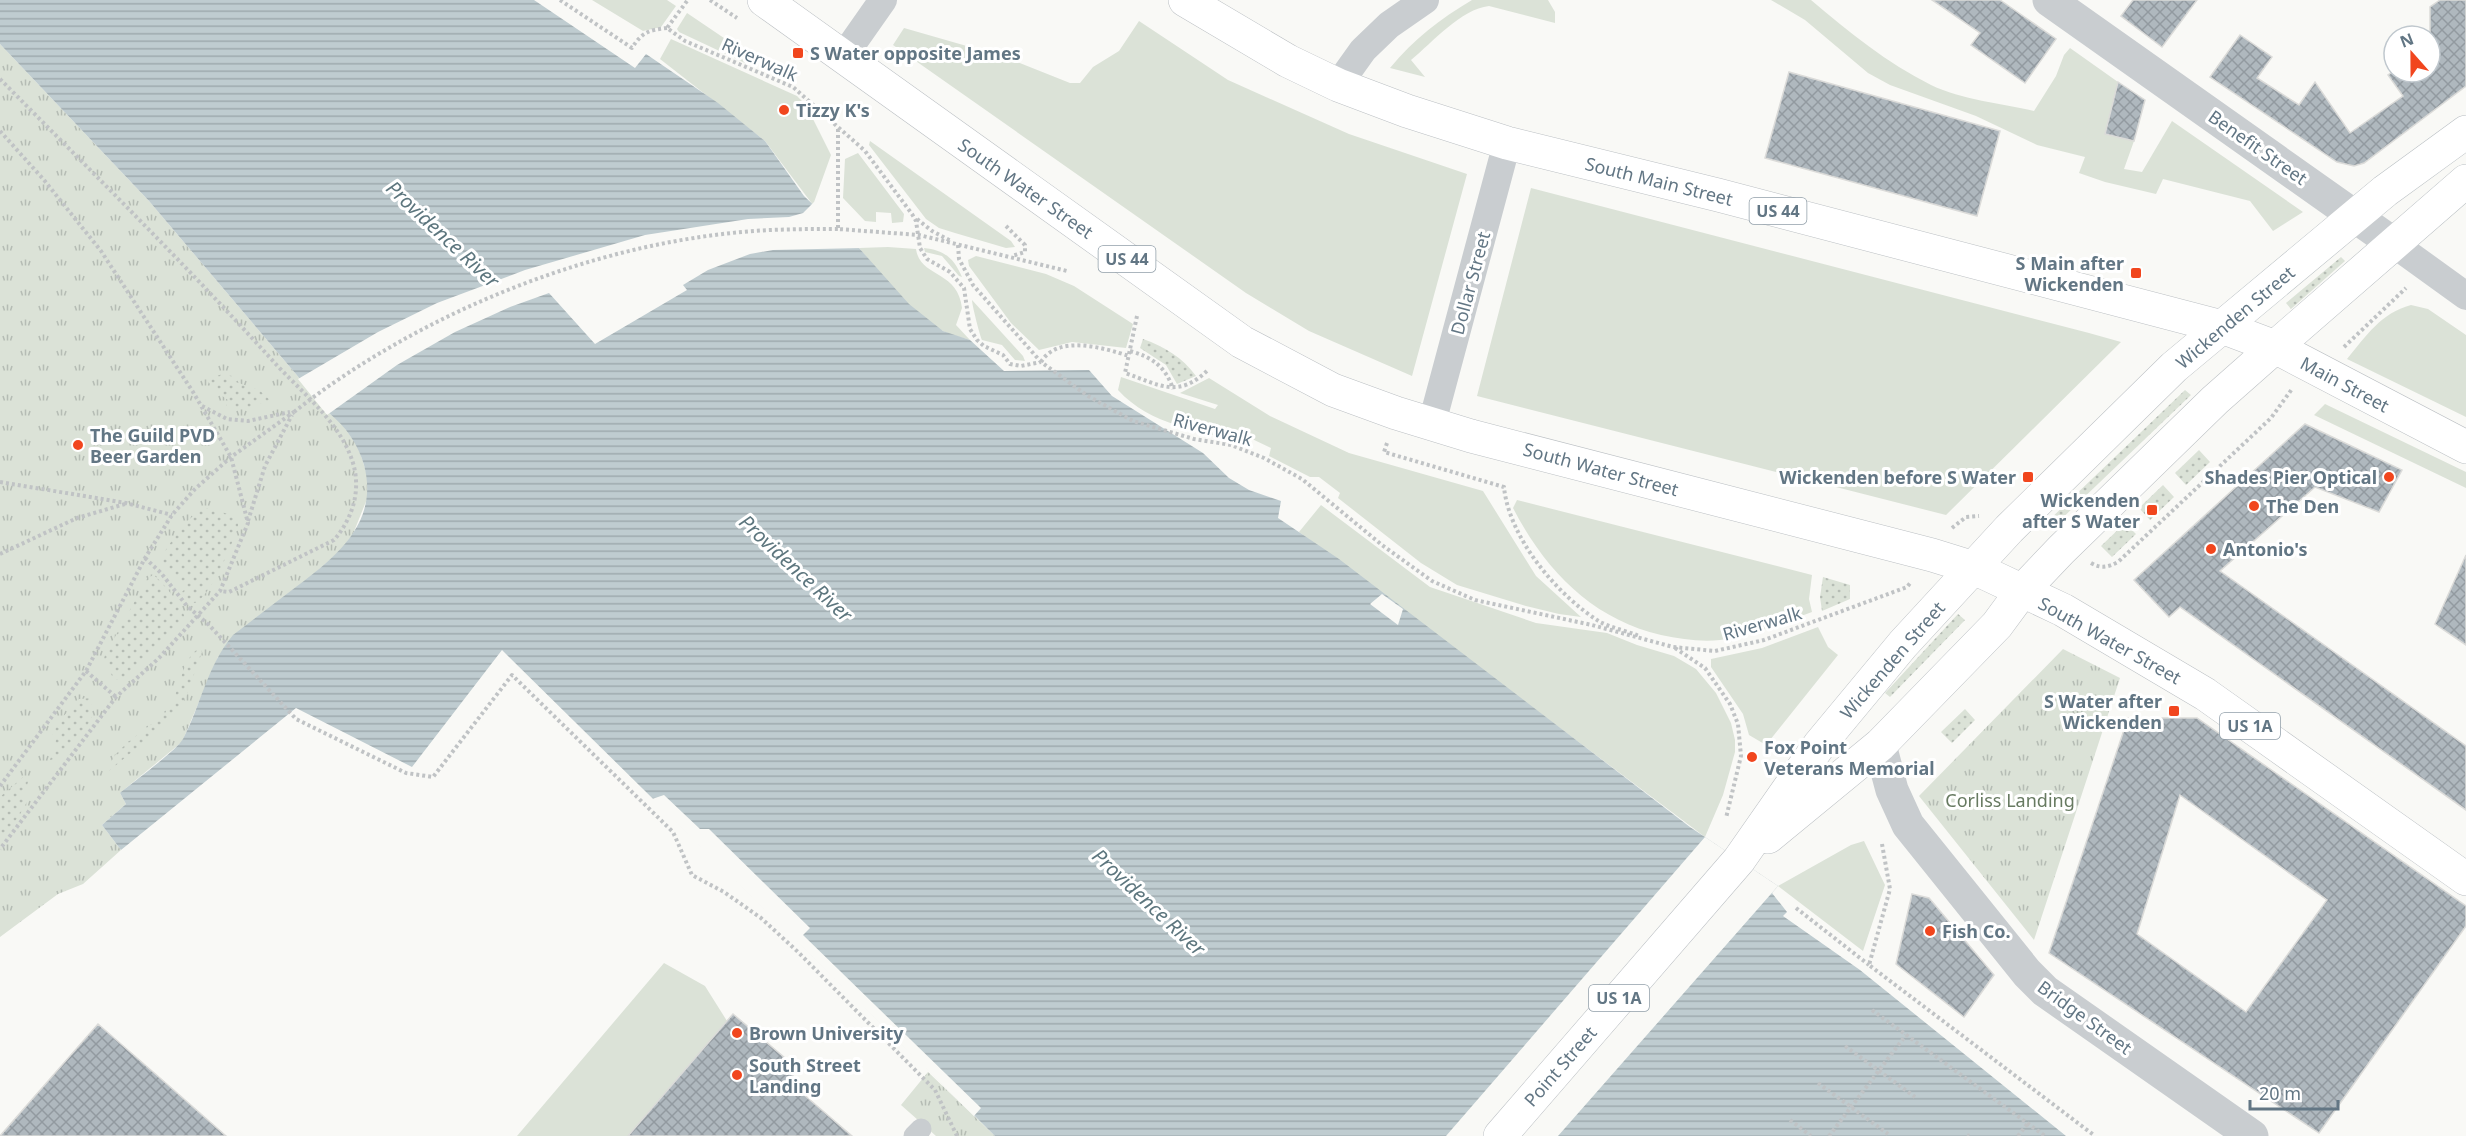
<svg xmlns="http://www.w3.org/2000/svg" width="2466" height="1136" font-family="'Noto Sans',sans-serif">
	<defs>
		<pattern id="park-tufts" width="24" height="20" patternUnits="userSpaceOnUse" patternTransform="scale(1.5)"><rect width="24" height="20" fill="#dbe2d7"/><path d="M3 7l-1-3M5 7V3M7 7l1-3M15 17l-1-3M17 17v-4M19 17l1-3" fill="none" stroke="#b5bcb4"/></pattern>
		<pattern id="garden-dots" width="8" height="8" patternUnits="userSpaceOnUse" patternTransform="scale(1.5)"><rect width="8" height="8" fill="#dbe2d7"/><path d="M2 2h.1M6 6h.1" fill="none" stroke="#b5bcb4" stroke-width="1.8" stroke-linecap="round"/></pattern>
		<pattern id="water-rules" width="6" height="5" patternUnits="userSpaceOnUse" patternTransform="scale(1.5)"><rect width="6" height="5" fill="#bfccd0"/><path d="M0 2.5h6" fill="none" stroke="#9faaae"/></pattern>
		<pattern id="building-cross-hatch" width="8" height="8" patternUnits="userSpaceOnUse" patternTransform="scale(1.5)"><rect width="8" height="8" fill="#afb8be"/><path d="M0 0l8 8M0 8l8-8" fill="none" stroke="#929aa0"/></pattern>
	</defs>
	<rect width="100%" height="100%" fill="#f9f9f6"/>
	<!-- grass -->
	<path fill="#dbe2d7" d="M592,0H667L676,6L661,27L643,31Z
		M1472,0H1548L1555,12V23L1489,6C1461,9 1433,42 1411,60L1425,77L1390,68C1414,39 1440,19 1472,0Z
		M1771,0H1811C1849,32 1887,63 1931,85C1962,100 2001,103 2034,111L2056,76L2064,55L2070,48L2118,82L2105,133L2134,141L2124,169L2142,172L2172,121L2303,212L2273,231L2250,201L2163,179L2156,194L2105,182L2079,173L2085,157L2037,145L1976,116L1890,85L1868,73L1805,20Z
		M687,13L752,57V61L749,64L745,63L679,32L677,29Z
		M1139,21L1228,80L1349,134L1467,174L1412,376L1309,331L1246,293L893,45L904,28L1005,57L1070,83H1080L1093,67L1119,51Z
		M671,39L797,96L806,105L831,155L813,205L765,141L660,59Z
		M870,141L1011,241L1015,247L1006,248L955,233L939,228L926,219L869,145Z
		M858,153L904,214L903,222L892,223L891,213L876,212V222L865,221L843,198L845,159Z
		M1531,188L2089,333L2121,342L1946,515L1477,396Z
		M888,247L916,249C920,278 958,270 962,308L956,325L970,340C961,337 951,335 943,331C909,314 883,276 859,248Z
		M924,248C944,250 954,258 962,277L959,276L942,256L925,252Z
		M976,256L1046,274L1074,286L1133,324L1126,348L1072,342L1039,350L1011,323L969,266L968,260Z
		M972,300L1023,356L1025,361L1015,360L1002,345L982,340C980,336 972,305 972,300Z
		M2411,305L2428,309L2466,335V417L2347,359C2366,336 2381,313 2411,305Z
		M1121,377L1215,409L1218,405L1180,393L1209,378L1270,416L1349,453L1483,491L1536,576L1581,617L1559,614L1526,606L1457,585L1421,563L1338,498L1340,493L1319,477H1310L1269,456L1271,448L1250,438L1244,443C1199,430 1151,426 1118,390Z
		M2325,404L2466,472V488L2314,415Z
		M1517,500L1812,575L1809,599L1812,612C1782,623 1752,636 1720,640C1700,642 1681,639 1661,635C1592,619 1545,570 1513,508Z
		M1321,505L1430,587L1536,623L1607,633L1637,645L1674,656L1696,669L1716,693L1731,723L1735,740V752L1723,795L1705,837L1299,532Z
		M1818,627L1828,647L1838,655L1766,745L1749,735L1743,714L1711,667V659L1762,648Z
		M1864,841L1885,885L1863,951L1778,886L1851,845Z
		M664,963L705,986L727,1021L629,1136H517Z"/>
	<!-- park -->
	<path fill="url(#park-tufts)" d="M0,44L149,201L329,413L340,422L358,446L368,478L367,499L353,534L340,551L218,657L182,742L120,793L126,804L102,825L121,850L83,884L58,894L0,937Z
		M2063,649L2120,678L2034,940L1919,796Z
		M928,1072L995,1136H936L901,1105Z"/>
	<!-- garden -->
	<path fill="url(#garden-dots)" d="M2341,257L2345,261L2291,309L2286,303Z
		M1143,339C1165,347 1182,357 1196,376L1177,384L1166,365L1140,348Z
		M222,374L232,376L233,381L259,390L270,400L246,409L226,407L228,400L215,391L207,380Z
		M2185,390L2191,395L2052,528L2046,523Z
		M2199,450L2210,462L2186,485L2175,473Z
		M2163,485L2174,497L2150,520L2139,508Z
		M209,508L234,516L238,520V526C232,545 212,594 195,603L190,601L182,592L185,589L173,572L169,574L162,564L161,557C170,544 192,508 209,508Z
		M2125,523L2136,534L2112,557L2101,546Z
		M153,575C161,579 186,611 185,620L162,645L122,679L114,680L104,659L105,655L147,579Z
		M1823,577L1850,585V599L1822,611L1820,597Z
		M1958,614L1965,620L1890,697L1885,693Z
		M200,648L202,652L186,697L175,716L109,771C105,753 154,725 165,713C181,696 180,657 200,648Z
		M93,698L88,716L92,717C83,734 71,757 50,760L57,736L52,734L61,719L79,699Z
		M1965,709L1975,720L1952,743L1941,732Z
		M23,777L29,778L24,797L28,800L19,816L0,841V797Z"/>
	<!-- water -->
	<path fill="url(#water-rules)" d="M0,0H534L635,68L646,54L718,103L765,141L804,196L859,248L909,304L943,331L970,340L1004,371L1089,370L1112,396L1203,453L1229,478L1249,490L1281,501L1278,518L1339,559L1690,827L1778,886L1772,893L1787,912L1783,916L1860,970L2066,1136H995L502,650L412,767L296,708L121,850L102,825L126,804L120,793C132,783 177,750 183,739C201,705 207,666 233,635C253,620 272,605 292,590C333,559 380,525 364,465C358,444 346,427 329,413L149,201L0,44Z"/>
	<!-- pier -->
	<path fill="#f9f9f6" d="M814,202L862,248L773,250L750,254L708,270L683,285L687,290L595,344L549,293L510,307L455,332L397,365L327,415L298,379L378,332L437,303L525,270L645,235L748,219L789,217L803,213Z
		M1382,594L1403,609L1398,625L1370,604Z
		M664,795L700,829H709L810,928L803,935L981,1108L974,1116L652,799Z
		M1705,837L1778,886L1558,1136H1446Z"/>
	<!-- building -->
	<path fill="url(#building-cross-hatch)" stroke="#dbdbd9" stroke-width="1.5" fill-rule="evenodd" d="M1932,0H2000L2056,39L2025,83L1971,45L1980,33Z
		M2133,0H2197L2162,47L2121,16Z
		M2440,0H2466V86L2364,163L2354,166L2337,162L2210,77L2240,35L2272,57L2257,78L2299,105L2315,82L2350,133L2403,96L2388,75L2394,71L2430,72V7Z
		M1789,72L2000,131L1977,216L1765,158Z
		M2118,82L2145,100L2134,141L2105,134Z
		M2305,424L2402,470L2379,512L2315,487L2220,571L2466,746V810L2180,607L2169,617L2134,580Z
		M2466,555V645L2435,624Z
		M2128,718H2197L2466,906V926L2319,1133L2049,953ZM2180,795L2327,900L2246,1012L2137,934Z
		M1912,894L1929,898L1994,975L1964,1017L1896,964Z
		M733,1014L798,1069L788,1081L852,1136H628Z
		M98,1024L168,1085L226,1136H0Z"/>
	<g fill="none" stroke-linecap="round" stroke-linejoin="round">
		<defs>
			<path id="secondary" d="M2222,327L2385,191L2466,132
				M2275,347L2466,181"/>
			<path id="primary" d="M764,0L1242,342L1333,390L1396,413L1471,436L1932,555L1974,568L2063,610L2205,694L2466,879
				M1185,0L1288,61L1338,85L1407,111L1507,143L1718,195L2222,327L2275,347L2466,447
				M1768,837L1880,745L1997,625L2022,591L2061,550L2215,400L2275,347
				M1500,1136L1739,860L1820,744L1903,644L2009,529L2174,367L2222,327"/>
		</defs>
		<!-- secondary casing -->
		<use href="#secondary" stroke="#b9bfc3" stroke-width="34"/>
		<!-- primary casing -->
		<use href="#primary" stroke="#bcc0c4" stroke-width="34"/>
		<!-- path -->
		<path stroke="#c0c3c5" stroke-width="4" stroke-dasharray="3 3" stroke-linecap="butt" d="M560,0L632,48C642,32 649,30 667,28
			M710,0L737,18
			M687,1L667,28L685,41L793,87L865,151L912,214L916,221L920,248L927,259L950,272L964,288L970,329L977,340L984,346L1003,355L1010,364L1021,366L1041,362
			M0,79C92,172 185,264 273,361C300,391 339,421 352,460C362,489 353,518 334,540L229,592L220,591
			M838,129V229L919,235L1067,271
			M0,131L44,180L101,251L193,392L231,457L248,523L220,591L159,658L116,697L0,849
			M917,219L932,231L951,241
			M1006,226L1025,245V252L1012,256
			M958,245L959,259L973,285L1041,362L1088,396L1133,421L1194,439L1231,445L1264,458L1302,479L1382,545L1432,581L1475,600L1592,625L1673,647L1715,651L1764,640L1907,587L1911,582
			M1137,316L1125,373C1160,385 1178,399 1208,370
			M2344,347L2406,288
			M1130,351C1152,357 1166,367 1173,389
			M1041,362C1058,334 1104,348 1129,356
			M202,406L227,419L248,421L290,412
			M1387,443L1384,452L1504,487C1509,538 1557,595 1600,622C1612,628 1627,631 1639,636
			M0,482L126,503L172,515
			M248,521L265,466L292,415
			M1952,528L1966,517L1979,516
			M0,554L77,518L125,504
			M145,558L161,573L187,606L209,625L296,719L406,773L433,777L512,675L673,832L692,875L724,892L761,918L798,952L935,1090L957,1136
			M2091,563C2101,569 2108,567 2118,562L2271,418L2292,389
			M1675,648L1705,668L1730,704L1738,724L1741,756L1726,818
			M86,671L116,697
			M0,786L86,671L145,558L172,515L195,489L231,457L294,412
			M1882,844L1890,889L1869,965L2095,1136
			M1796,908L1869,965
			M1872,1010L2045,1136
			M1845,1046L1915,1097
			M1818,1083L1888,1134
			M1790,1120L1811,1136
			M1967,1135L1969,1136
			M1829,1136L1906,1035
			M2018,1136L2028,1123"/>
		<!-- pedestrian -->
		<path stroke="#c9cdd0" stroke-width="21" d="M914,1136L921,1129"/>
		<!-- minor -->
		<path stroke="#c9cdd0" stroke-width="28" d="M843,57L883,0
			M1338,85L1363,50L1389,25L1425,0
			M2394,244L2466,296
			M1432,423L1507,143"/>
		<!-- tertiary -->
		<path stroke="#c9cdd0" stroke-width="33" d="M2049,0L2394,244
			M1880,745L1892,790L1908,825L2027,973L2045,991L2252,1136"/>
		<!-- secondary -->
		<use href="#secondary" stroke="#fff" stroke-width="33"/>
		<!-- primary -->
		<use href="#primary" stroke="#fff" stroke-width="33"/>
		<!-- path-bridge -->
		<path stroke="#c0c3c5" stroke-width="4" stroke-dasharray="3 3" stroke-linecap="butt" d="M294,412C417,315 586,246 742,232C774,229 806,229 838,229"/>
	</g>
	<!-- markers -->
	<g fill="#f1461e" stroke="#fff" stroke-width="2">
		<rect x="792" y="47" width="12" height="12" rx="3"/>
		<circle cx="784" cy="110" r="6"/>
		<rect x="2130" y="267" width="12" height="12" rx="3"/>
		<circle cx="78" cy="445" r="6"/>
		<rect x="2022" y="471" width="12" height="12" rx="3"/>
		<circle cx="2389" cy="477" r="6"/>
		<circle cx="2254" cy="506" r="6"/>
		<rect x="2146" y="504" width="12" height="12" rx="3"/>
		<circle cx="2211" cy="549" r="6"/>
		<rect x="2168" y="705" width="12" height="12" rx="3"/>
		<circle cx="1752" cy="757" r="6"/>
		<circle cx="1930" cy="931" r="6"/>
		<circle cx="737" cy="1033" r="6"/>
		<circle cx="737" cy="1075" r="6"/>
	</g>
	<g text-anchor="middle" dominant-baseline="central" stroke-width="6" stroke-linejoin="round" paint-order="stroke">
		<!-- shield labels -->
		<g fill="#fff" stroke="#919fa9" stroke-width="1.5">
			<rect x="1749.5" y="198" width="57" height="26" rx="4.5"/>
			<rect x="1098.5" y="246" width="57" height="26" rx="4.5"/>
			<rect x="2220" y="713" width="60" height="26" rx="4.5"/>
			<rect x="1589" y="985" width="60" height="26" rx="4.5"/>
		</g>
		<g font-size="16" font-weight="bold" fill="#627684">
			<text x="1778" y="211">US 44</text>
			<text x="1127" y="259">US 44</text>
			<text x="2250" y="726">US 1A</text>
			<text x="1619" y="998">US 1A</text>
		</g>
		<!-- poi labels -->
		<g font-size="18" font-weight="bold" fill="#627684" stroke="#fff" text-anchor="start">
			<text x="810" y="53">S Water opposite James</text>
			<text x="796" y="110">Tizzy K's</text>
			<text x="2124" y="263" text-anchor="end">S Main after<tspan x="2124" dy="21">Wickenden</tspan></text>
			<text x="90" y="435">The Guild PVD<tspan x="90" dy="21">Beer Garden</tspan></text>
			<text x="2016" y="477" text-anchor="end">Wickenden before S Water</text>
			<text x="2377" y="477" text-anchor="end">Shades Pier Optical</text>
			<text x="2140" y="500" text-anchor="end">Wickenden<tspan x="2140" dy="21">after S Water</tspan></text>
			<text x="2266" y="506">The Den</text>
			<text x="2223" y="549">Antonio's</text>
			<text x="2162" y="701" text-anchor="end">S Water after<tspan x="2162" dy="21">Wickenden</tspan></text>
			<text x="1764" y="747">Fox Point<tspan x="1764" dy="21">Veterans Memorial</tspan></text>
			<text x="1942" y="931">Fish Co.</text>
			<text x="749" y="1033">Brown University</text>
			<text x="749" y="1065">South Street<tspan x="749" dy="21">Landing</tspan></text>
		</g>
		<!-- street labels -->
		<g font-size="18" fill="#627684" stroke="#fff">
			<text transform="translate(760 59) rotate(24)">Riverwalk</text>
			<text transform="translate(2258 147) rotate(35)">Benefit Street</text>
			<text transform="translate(1659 181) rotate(14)">South Main Street</text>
			<text transform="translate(1026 188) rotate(35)">South Water Street</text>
			<text transform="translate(1470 283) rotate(-75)">Dollar Street</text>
			<text transform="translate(2235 317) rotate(-40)">Wickenden Street</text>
			<text transform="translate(2345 384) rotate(28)">Main Street</text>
			<text transform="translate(1213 429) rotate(15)">Riverwalk</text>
			<text transform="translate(1601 469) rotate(15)">South Water Street</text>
			<text transform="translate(1762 623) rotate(-16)">Riverwalk</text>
			<text transform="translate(2110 640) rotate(29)">South Water Street</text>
			<text transform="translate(1892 660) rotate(-49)">Wickenden Street</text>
			<text transform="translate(2085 1017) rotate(36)">Bridge Street</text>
			<text transform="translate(1560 1066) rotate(-49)">Point Street</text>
		</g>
		<!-- park labels -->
		<g font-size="18" fill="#677a61" stroke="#fff">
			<text x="2010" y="800">Corliss Landing</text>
		</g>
		<!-- water labels -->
		<g font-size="20" font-style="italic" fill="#5d767e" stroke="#fff">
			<text transform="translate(443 234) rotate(43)">Providence River</text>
			<text transform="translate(796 568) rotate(43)">Providence River</text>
			<text transform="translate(1149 902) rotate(43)">Providence River</text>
		</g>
	</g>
	<!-- north arrow -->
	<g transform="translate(2412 54) rotate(339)"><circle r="28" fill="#ffffff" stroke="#c0c8ce" stroke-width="1.5"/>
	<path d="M0-4.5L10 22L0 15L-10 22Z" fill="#f1461e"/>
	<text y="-9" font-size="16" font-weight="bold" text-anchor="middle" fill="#627684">N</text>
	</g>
	<!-- scale -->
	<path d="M2250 1100v9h88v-9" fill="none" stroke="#627684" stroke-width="3"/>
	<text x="2259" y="1100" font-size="18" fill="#627684" stroke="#ffffff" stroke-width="4.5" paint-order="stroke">20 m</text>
</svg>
